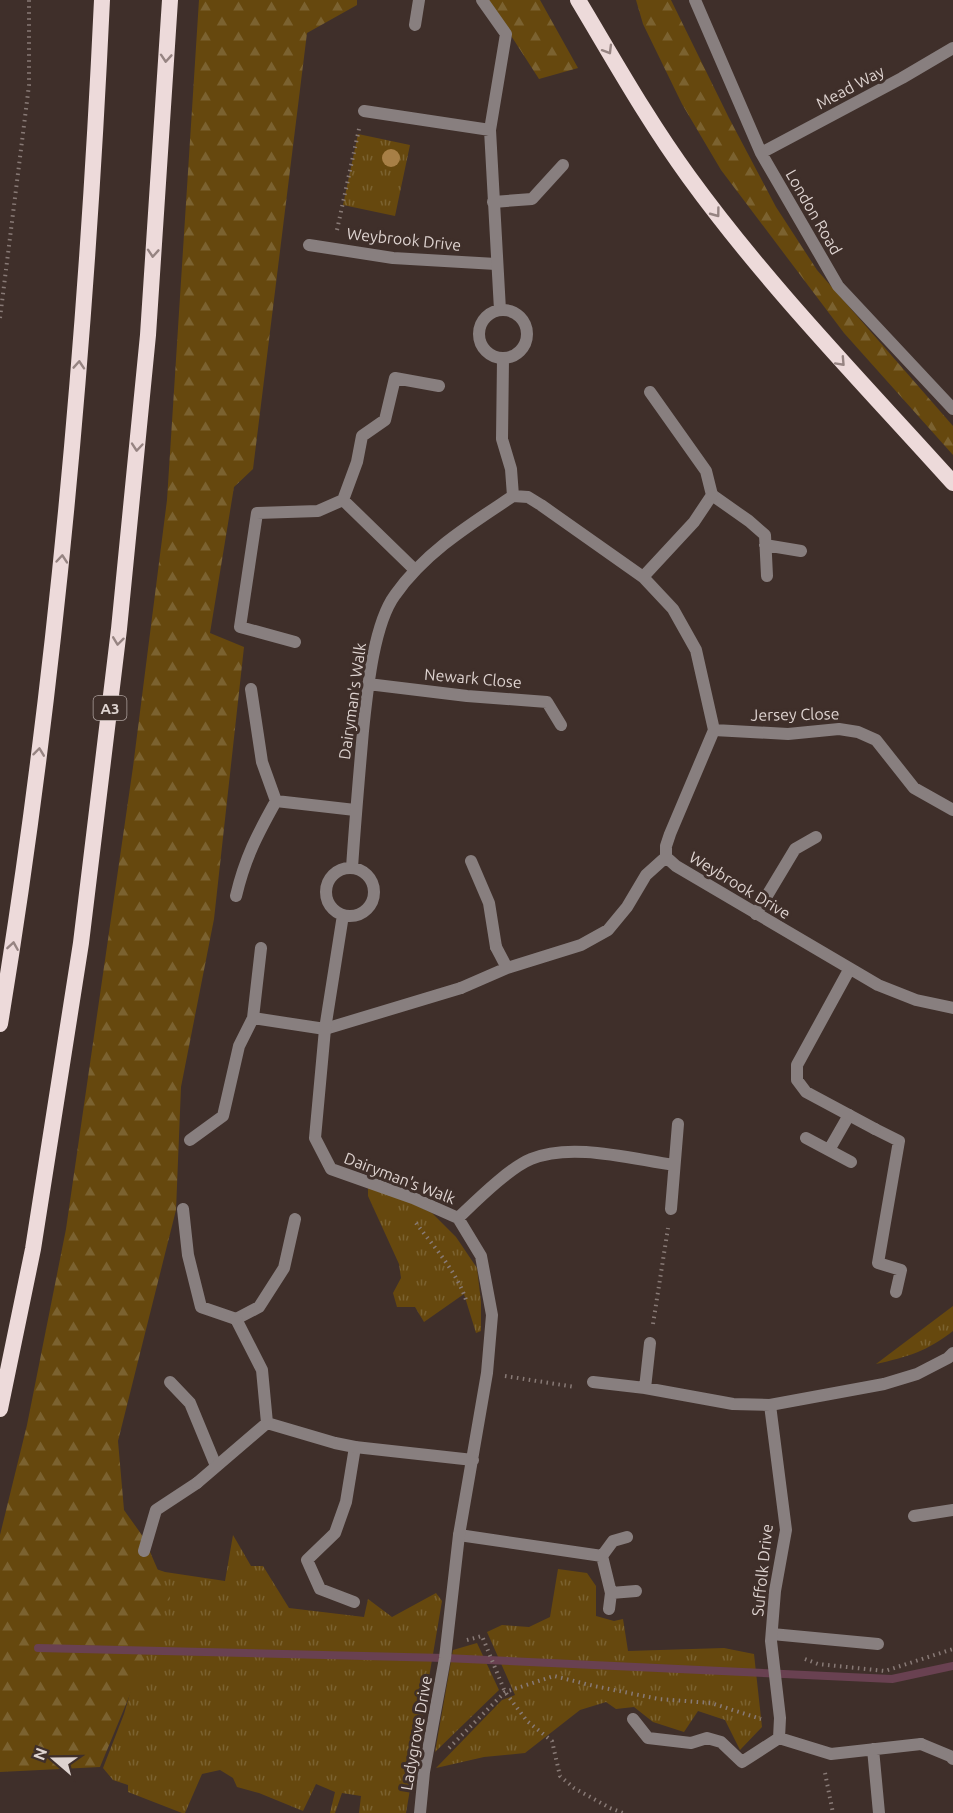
<svg xmlns="http://www.w3.org/2000/svg" width="953" height="1813" font-family="Ubuntu,sans-serif">
	<defs>
		<pattern id="grass-tufts" width="24" height="20" patternUnits="userSpaceOnUse" patternTransform="scale(1.5)"><rect width="24" height="20" fill="#66480e"/><path d="M3 7l-1-3M5 7V3M7 7l1-3M15 17l-1-3M17 17v-4M19 17l1-3" fill="none" stroke="#7b6230"/></pattern>
		<pattern id="forest-firs" width="22" height="20" patternUnits="userSpaceOnUse" patternTransform="scale(1.5)"><rect width="22" height="20" fill="#66480e"/><path d="M5 1l3.5 6h-7zM16 11l3.5 6h-7z" fill="#7b6230"/></pattern>
	</defs>
	<rect width="100%" height="100%" fill="#3f2f2a"/>
	<!-- grass -->
	<path fill="url(#grass-tufts)" d="M358,134L410,145L395,216L343,205Z
		M368,1182L432,1213L456,1237L477,1268L481,1302V1331L476,1333L464,1294L424,1322L415,1307H397L393,1293L401,1278L399,1264L368,1196Z
		M953,1306V1331C928,1351 907,1357 876,1364Z
		M233,1535L251,1566H263L289,1608L364,1617L368,1599L392,1617L436,1593L442,1601L406,1813H359L361,1796L342,1793L335,1813H330L335,1792L316,1784L303,1811L259,1793L237,1787L233,1778L220,1770L202,1774L185,1813H182L128,1792V1785L113,1780L103,1768L124,1714L140,1659L141,1564L165,1572L225,1581Z
		M558,1569L587,1573L596,1586V1616L614,1621L623,1619L628,1651L724,1648L754,1654L762,1727L740,1750L725,1720L698,1711L684,1732L653,1722L634,1707L616,1709L606,1702L580,1710L525,1753L484,1757L436,1768L502,1700L515,1695L487,1632L502,1625L529,1627L550,1617Z
		M477,1643L499,1690L435,1752L453,1650Z"/>
	<!-- forest -->
	<path fill="url(#forest-firs)" d="M199,0H357V5L307,33L253,469L234,487L210,633L244,647L214,919L181,1087L176,1210L118,1441L124,1510L144,1538L170,1598L100,1767L0,1772V1535L27,1425L66,1229L133,767L167,500Z
		M488,0H540L578,68L539,79Z
		M636,0H671L729,118L776,207L817,270L953,426V455L844,333L721,170L682,104L643,24Z"/>
	<g fill="none" stroke-linecap="round" stroke-linejoin="round">
		<!-- stream -->
		<path stroke="#694151" stroke-width="8" d="M38,1648L445,1658L892,1679L953,1666"/>
		<!-- path -->
		<path stroke="#887a76" stroke-width="4" stroke-dasharray="1.5 4.5" stroke-linecap="butt" d="M337,230L359,129
			M0,318L29,85V0
			M416,1223C434,1247 458,1273 467,1303
			M653,1324L668,1228
			M505,1376L575,1387
			M467,1640L482,1636L505,1692L527,1721L552,1741L560,1776L574,1788L610,1808L623,1813
			M805,1659L818,1664L885,1671L953,1649
			M449,1748L505,1692L554,1676L594,1686L659,1699L711,1703L761,1719
			M825,1773L833,1813"/>
		<!-- service -->
		<path stroke="#887f7f" stroke-width="12" d="M482,0L506,34L490,130
			M415,25L419,0
			M493,202L532,199L563,165
			M309,245L393,258L496,264
			M712,495L749,521L765,535L767,576
			M343,500L357,462L362,436L385,420L395,378L439,386
			M765,545L801,551
			M295,642L240,627L257,513L318,511L343,500L415,570
			M251,689L262,762L276,801L355,810
			M471,861L489,903L496,947
			M236,896C245,858 257,835 276,801
			M756,914L795,849L816,837
			M253,1018L261,948
			M875,1129L899,1141L878,1263L901,1270L896,1292
			M806,1138L851,1162
			M190,1140L223,1116L239,1046L253,1018L325,1029L461,988
			M829,1150L849,1115
			M183,1209L188,1255L201,1307L236,1319L259,1307L284,1268L295,1219
			M170,1382L190,1403L216,1466
			M914,1516L953,1510
			M459,1535L602,1556L611,1593L636,1591
			M144,1551L156,1510L197,1483
			M602,1556L613,1541L627,1537
			M354,1602L320,1589L307,1560L335,1533L346,1502L355,1447
			M609,1609L611,1593
			M772,1634L878,1644
			M921,1744L950,1756L953,1759"/>
		<!-- minor -->
		<path stroke="#887f7f" stroke-width="12" d="M695,0L761,153L838,286L953,409
			M364,111L490,130L500,310
			M761,153L902,78L953,48
			M479 334a24 24 0 1 1 48 0a24 24 0 1 1-48 0Z
			M503,359L502,439L511,469L513,496
			M513,496L528,497L541,505L643,577L673,609L696,650L714,730L670,834L666,846V857L676,866L878,985L916,1000L953,1008
			M643,577L694,522L712,495L706,471L650,392
			M368,684L467,696L547,702L561,725
			M714,730L788,734L839,729L858,732L876,740L914,788L953,810
			M326 892a24 24 0 1 1 48 0a24 24 0 1 1-48 0Z
			M352,868C355,822 359,777 363,731C367,694 373,625 395,595C425,552 471,524 513,496
			M343,915L325,1029L315,1138L331,1169L413,1198L458,1218L481,1256L492,1315L487,1373L459,1535L445,1658L424,1772L420,1813
			M496,947L507,968L581,945L608,930L627,907L646,875L666,857
			M849,970L797,1065V1080L806,1092L875,1129
			M461,988L507,968
			M671,1209L678,1124
			M458,1218C476,1201 509,1168 531,1159C572,1142 631,1159 674,1165
			M593,1382L645,1388L733,1404L770,1405L884,1384L917,1374L948,1358L953,1353
			M645,1388L650,1343
			M770,1405L786,1530L775,1591L771,1641L780,1718L779,1738
			M267,1423L335,1443L355,1447L473,1460
			M197,1483L267,1423L262,1370L236,1319
			M633,1719L648,1738L691,1743L707,1738L721,1742L742,1762L779,1738L831,1754L921,1744
			M873,1749L879,1813"/>
		<!-- trunk -->
		<path stroke="#eddada" stroke-width="16" d="M578,0C614,60 648,121 689,177C768,286 863,383 953,483
			M0,1024C56,685 86,343 102,0
			M0,1409L33,1249L81,943L119,629L148,335L170,0"/>
	</g>
	<!-- trees -->
	<circle fill="#a77f46" cx="391" cy="158" r="9"/>
	<!-- one-way arrows -->
	<defs><path id="oneway-chevron" d="M-2-3.5L2.5 0L-2 3.5" fill="none" stroke-width="1.6" stroke-linecap="round" stroke-linejoin="round" transform="scale(1.5)"/></defs>
	<g stroke="#968482">
		<use href="#oneway-chevron" transform="translate(608 50) rotate(59)"/>
		<use href="#oneway-chevron" transform="translate(166 58) rotate(94)"/>
		<use href="#oneway-chevron" transform="translate(716 213) rotate(53)"/>
		<use href="#oneway-chevron" transform="translate(153 253) rotate(94)"/>
		<use href="#oneway-chevron" transform="translate(841 362) rotate(47)"/>
		<use href="#oneway-chevron" transform="translate(79 365) rotate(-86)"/>
		<use href="#oneway-chevron" transform="translate(137 447) rotate(95)"/>
		<use href="#oneway-chevron" transform="translate(62 559) rotate(-85)"/>
		<use href="#oneway-chevron" transform="translate(118 641) rotate(97)"/>
		<use href="#oneway-chevron" transform="translate(39 752) rotate(-83)"/>
		<use href="#oneway-chevron" transform="translate(13 946) rotate(-81)"/>
	</g>
	<g text-anchor="middle" dominant-baseline="central" stroke-width="6" stroke-linejoin="round" paint-order="stroke">
		<!-- shield labels -->
		<rect fill="#3f2f2a" stroke="#aea29e" stroke-width="1.5" x="93.5" y="696" width="33" height="24" rx="4.5"/>
		<g font-size="15" font-weight="bold" fill="#ded3d0">
			<text x="110" y="708">A3</text>
		</g>
		<!-- street labels -->
		<g font-size="16" fill="#ded3d0" stroke="#3f2f2a">
			<text transform="translate(850 87) rotate(-28)">Mead Way</text>
			<text transform="translate(814 212) rotate(60)">London Road</text>
			<text transform="translate(404 239) rotate(6)">Weybrook Drive</text>
			<text transform="translate(473 678) rotate(5)">Newark Close</text>
			<text transform="translate(352 701) rotate(-82)">Dairyman's Walk</text>
			<text transform="translate(795 714) rotate(-1)">Jersey Close</text>
			<text transform="translate(740 885) rotate(31)">Weybrook Drive</text>
			<text transform="translate(400 1178) rotate(21)">Dairyman's Walk</text>
			<text transform="translate(762 1570) rotate(-84)">Suffolk Drive</text>
			<text transform="translate(416 1733) rotate(-80)">Ladygrove Drive</text>
		</g>
	</g>
	<!-- north arrow -->
	<g transform="translate(54 1759) rotate(290)" stroke="#3f2f2a" stroke-width="4.5" paint-order="stroke">
	<path d="M0-4.5L10 22L0 15L-10 22Z" fill="#ded3d0"/>
	<text y="-9" font-size="16" font-weight="bold" text-anchor="middle" fill="#ded3d0">N</text>
	</g>
</svg>
